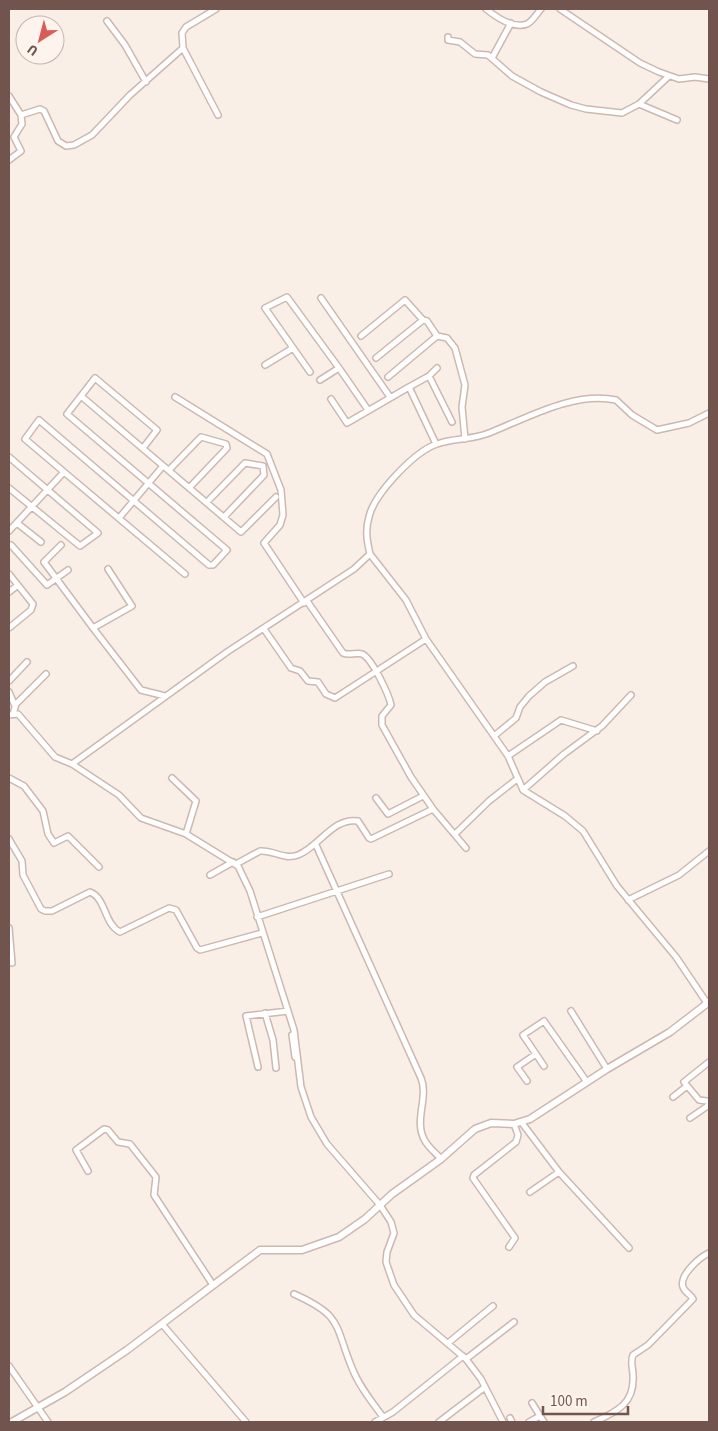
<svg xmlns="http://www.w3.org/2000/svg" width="718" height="1431" font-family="'Source Sans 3',sans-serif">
	<rect width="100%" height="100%" fill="#faefe7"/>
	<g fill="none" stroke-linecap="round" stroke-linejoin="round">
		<defs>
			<path id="minor" d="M216,9L186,27L182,33L183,48L218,115
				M486,9C496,17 514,29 527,24C533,21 537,13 541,9
				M560,9L640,63L659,72L679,79L695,77L709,79
				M107,21L125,45L146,82
				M448,37V40L460,42L475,54L488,55L512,76L541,92L571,105L586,109L622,113L639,104L669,76
				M492,58L511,23
				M9,96L21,115L40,109L44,111L58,141L66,146L74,145L92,135L130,95L183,48
				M639,104L677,120
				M9,160L21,151L14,137L22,124L21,115
				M321,298L390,397
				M361,336L405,300L423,320
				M376,358L423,320L427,321L437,336
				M265,365L293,348
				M310,372L265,308L287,297L339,368
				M429,376L452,422
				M388,377L437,336L447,338L455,348L465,385L462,407L465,439
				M320,380L339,368L368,410
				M81,396L241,532L276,497
				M175,397L267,454L281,490L283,515L280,525L264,543L304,603
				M331,399L347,423L409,387
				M436,444L409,387L429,376L437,368
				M9,457L98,533L80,546L9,488
				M169,470L201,437L226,444L227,448L189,488
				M64,472L25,439L39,420L209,565H213L227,550L67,414L95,378L157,430L143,448
				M207,502L245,463L263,466L264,475L224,517
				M119,518L163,466
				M17,523L41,542
				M9,531L64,472L185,574
				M11,545L47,585L68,570
				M61,545L44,562L93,628
				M370,554L406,600L426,639L508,756L523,790L565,816L583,831L617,886L676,957L707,1003L709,1001
				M108,569L132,606L93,628L141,690L165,696
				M9,574L33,604L31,610L9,628
				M9,592L18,585
				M264,629L291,668L300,671L308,681L318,682L326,694L335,698L426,639
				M9,681L27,662
				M9,692L15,706
				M13,714L16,704L46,674
				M9,715L18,714L55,757L72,764L119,795L141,818L186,834L238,866L250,891L294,1030L301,1087L311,1117L327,1144L380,1205L391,1222L394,1233L387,1252L386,1262L394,1285L414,1315L466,1359L481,1379L503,1422
				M494,736L516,718L520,707L529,696L545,682L573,666
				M508,756L561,720L597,731
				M72,764L227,652L354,569L370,554C367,541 365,530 369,517C374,494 415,451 437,444C454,438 472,440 489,433C527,418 574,391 616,400L632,415L657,430L689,423L709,413
				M9,778L24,786L43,811L48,834L54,843L68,836L99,867
				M172,778L196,801L186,834
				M523,790L564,754L602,726L631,695
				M376,798L388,814L423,796
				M433,809L466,848
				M455,834L489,801L517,779
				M9,839L22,861L23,875L41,909L45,911H52L90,892C106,898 104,924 120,932L169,908L176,910L197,948L200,950L262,933
				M316,845L421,1078C429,1098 413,1121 425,1141C429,1148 436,1153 441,1159
				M236,864L260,851C274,850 283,860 298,855C319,847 333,817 358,821L369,838L371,839L433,809L411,777L382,725V716L391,705C389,695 372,658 362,654C356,652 350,656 343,653L307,601
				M210,875L233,862
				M628,900L679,875L709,851
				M257,917L389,874
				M9,928L12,963
				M571,1011L607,1069
				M265,1013L273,1040L276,1068
				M292,1035L295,1057
				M544,1066L523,1035L544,1021L587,1082
				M258,1067L246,1016L288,1011
				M527,1081L517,1067L536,1054
				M673,1097L687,1086
				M707,1101L699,1100L684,1082L709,1062
				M690,1118L709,1105
				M522,1123L559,1172L629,1248
				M88,1171L76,1150L104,1129L108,1130L118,1142L130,1144L156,1177L154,1195L213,1285
				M530,1192L559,1172
				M509,1247L515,1238L473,1178L474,1175L516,1142L518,1135L514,1124
				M294,1294C343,1316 334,1324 352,1368C359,1386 372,1402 383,1417
				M162,1324L246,1422
				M448,1343L493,1306
				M466,1359L514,1322
				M9,1366L48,1422
				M532,1403L544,1422
				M510,1418L512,1422
				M375,1422L393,1412L463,1356
				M439,1422L485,1387
				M529,1422L540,1416
				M594,1422C617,1412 635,1403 633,1375C633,1368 630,1362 633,1355L648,1345L693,1299C691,1294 685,1293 683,1287C679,1275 700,1257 709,1253"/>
			<path id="tertiary" d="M12,1422L65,1392L127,1350L260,1250H302L339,1237L365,1219L392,1194L441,1159L475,1129L491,1123L514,1124L530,1119L607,1069L670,1032L709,1002"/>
		</defs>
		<!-- minor casing -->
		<use href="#minor" stroke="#cdb8b1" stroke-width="8"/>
		<!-- tertiary casing -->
		<use href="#tertiary" stroke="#cdb8b1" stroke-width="9"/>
		<!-- minor -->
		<use href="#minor" stroke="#fff" stroke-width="5"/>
		<!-- tertiary -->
		<use href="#tertiary" stroke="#fff" stroke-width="6"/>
	</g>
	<!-- border -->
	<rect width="718" height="1431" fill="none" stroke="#71544d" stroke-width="20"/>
	<!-- north arrow -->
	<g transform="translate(40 40) rotate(216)"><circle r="24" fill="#fdf4ed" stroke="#c5b4ad"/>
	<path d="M0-4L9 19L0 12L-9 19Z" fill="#d95d57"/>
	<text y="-8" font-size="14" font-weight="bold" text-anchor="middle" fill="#71544d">U</text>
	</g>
	<!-- scale -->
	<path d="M543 1406v8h85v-8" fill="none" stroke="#71544d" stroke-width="2.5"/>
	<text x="550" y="1406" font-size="15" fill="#71544d" stroke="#fdf4ed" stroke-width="4" paint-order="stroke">100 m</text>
</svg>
